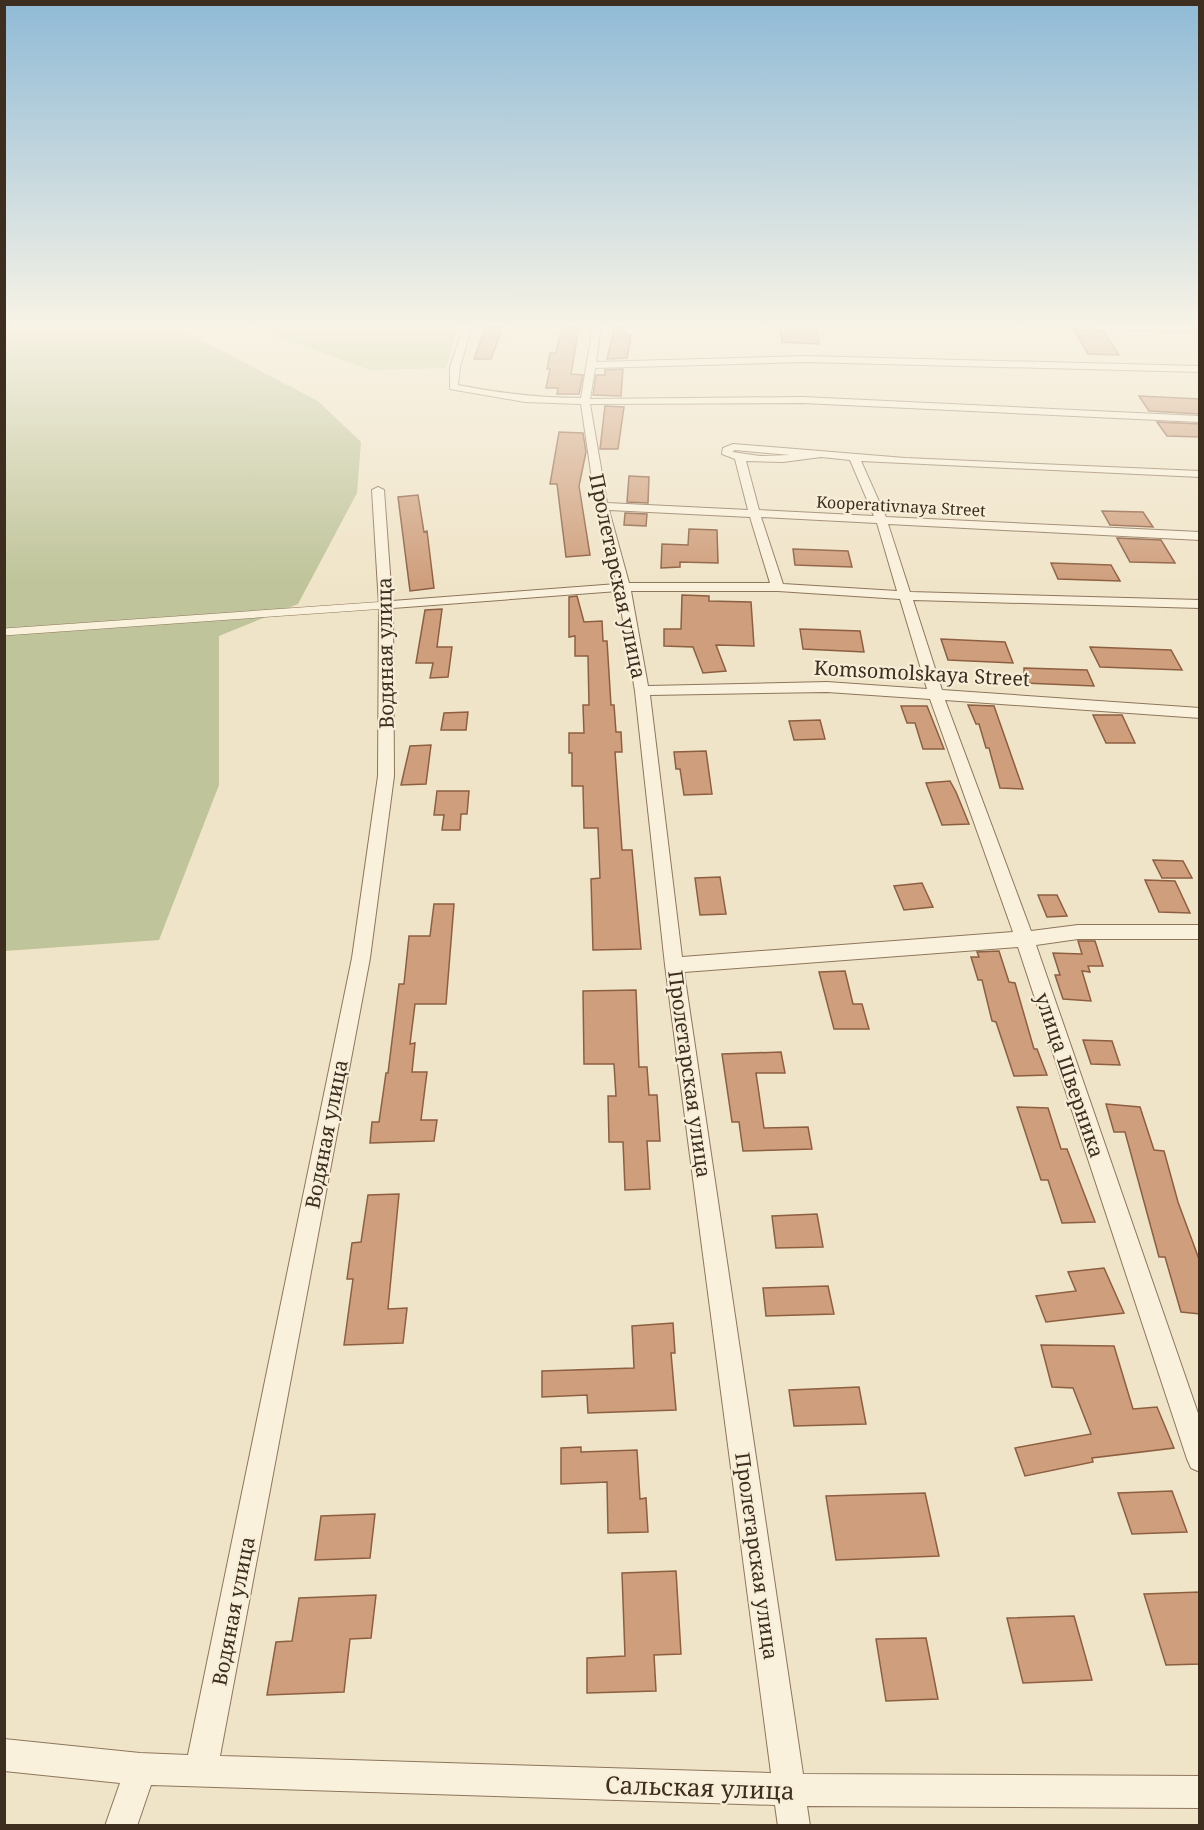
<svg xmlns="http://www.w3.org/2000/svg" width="1204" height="1830" font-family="'Noto Serif',serif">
	<rect width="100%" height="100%" fill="#f0e4c8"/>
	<!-- green -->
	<path fill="#c9cf9b" d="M248,326H459L446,368L370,370Z"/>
	<!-- cemetery -->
	<path fill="#bfc49a" d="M5,326H174L318,401L361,442L357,493L298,604L219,636V785L159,940L5,951Z"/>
	<!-- building -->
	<path fill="#cf9f7d" stroke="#8d5f41" stroke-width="1.5" d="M486,326H503L491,359H474Z
		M562,326H579L571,374L583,375L579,394H557L558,388H546L550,369H547L550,353H556Z
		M615,326H626L625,334L631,335L627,358L607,359Z
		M780,326H817L819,344L782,342Z
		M1074,330L1103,331L1119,355L1088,354Z
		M623,369L621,396L593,395L596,375H605V370Z
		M1139,396L1200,399V414L1149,411Z
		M605,406L624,407L618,449H600Z
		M1157,422L1200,424V437L1167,436Z
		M559,432L583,433L586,452L579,486L590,555L566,557L557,484H550Z
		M629,476L649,477L648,503L627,502Z
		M418,495L424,532L427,531L434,588L410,591L398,497Z
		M1102,511L1143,512L1153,527L1110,525Z
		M625,513L647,514L646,526L624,525Z
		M689,529L717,530L718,563L680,562V567L661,568L662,544L688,545Z
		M1117,538L1161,540L1175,563L1130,562Z
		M793,549L848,551L852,567L795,565Z
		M1051,563L1111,565L1120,581L1058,579Z
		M682,595L709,596V601L751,602L754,646L716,645L726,671L703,673L693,647L664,646V629H681Z
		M577,596L584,622L602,621L603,641H607L611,705H614L616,732H621L622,752H615L622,850H632L641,949L593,950L591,879L600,878L598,828H584L583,786H572V753H569V733H584L583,705H589L588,656H575V636L569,637V597Z
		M442,609L437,647H452L448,677L430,678L433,663H416L425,610Z
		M800,629L860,631L864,652L803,649Z
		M941,639L1005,642L1013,663L948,660Z
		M1090,647L1171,650L1182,670L1100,667Z
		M1024,668L1087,670L1094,686L1024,683Z
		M968,705L994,706L1023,789L1000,788L989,748H986L979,724H976Z
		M901,706H927L944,749H923L915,723H907Z
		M468,712L466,730H441L444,713Z
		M1093,715H1122L1135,743H1106Z
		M820,720L825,739L794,740L789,721Z
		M431,745L426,784L401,785L410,746Z
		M706,751L712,794L684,795L680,769H676L674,752Z
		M950,781L956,792L969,824L942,825L926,783Z
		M437,791H469L467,814H461L460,830H442L444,815H434Z
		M1153,860L1183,861L1192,878H1162Z
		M720,877L726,914L700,915L695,878Z
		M1145,880L1175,881L1190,913L1159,912Z
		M922,883L933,907L904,910L894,886Z
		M1038,895H1057L1067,916L1047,917Z
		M434,904H454L446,1004H415L410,1044L415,1043L412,1072H427L421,1120H437L434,1141L370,1143L372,1122H379L386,1073H388L399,984H404L409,936H430Z
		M1078,941H1095L1103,966H1088L1090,972L1082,971L1091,1001L1063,999L1055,975H1060L1053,953L1082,954Z
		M999,951L1009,982L1015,983L1034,1049H1037L1047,1075L1014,1076L996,1022L992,1021L982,980H978L971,957H979L977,952Z
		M845,971L853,1004H862L869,1029H834L819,972Z
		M636,990L639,1067H647L649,1095H657L660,1141H647L650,1189L625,1190L623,1142H609L608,1096H616L614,1064H584L583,991Z
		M1083,1040L1112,1041L1120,1065L1091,1064Z
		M781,1052L785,1073H756L764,1128L808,1127L812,1149L743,1151L739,1122H732L722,1054Z
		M1106,1104L1140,1107L1154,1150L1164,1151L1178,1202L1200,1262V1314L1181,1312L1165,1257H1159L1125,1132H1114Z
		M1017,1107L1048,1108L1061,1149H1067L1095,1222L1062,1223L1048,1180H1041Z
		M399,1194L388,1309L407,1308L403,1343L344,1345L353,1279H347L352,1243L361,1242L368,1195Z
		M817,1214L823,1247L776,1248L772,1216Z
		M1104,1268L1124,1313L1046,1322L1036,1296L1076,1291L1068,1272Z
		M828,1286L834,1314L766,1316L763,1288Z
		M673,1323L675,1353H671L676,1410L588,1413L587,1395L542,1397V1371L634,1368L632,1326Z
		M1041,1345L1114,1346L1133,1409L1157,1407L1174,1448L1092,1458L1093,1462L1025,1476L1015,1448L1091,1434L1073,1388L1052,1387Z
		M859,1387L866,1424L794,1426L789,1390Z
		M581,1447V1452L637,1450L640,1499L646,1498L648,1532L608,1533L607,1482L561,1484V1448Z
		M1172,1491L1187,1532L1132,1534L1118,1493Z
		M925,1493L939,1556L836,1560L826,1496Z
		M375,1514L370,1558L315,1560L321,1516Z
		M676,1571L681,1654L654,1655L656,1691L587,1693V1658L625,1656L622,1573Z
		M1200,1592V1664L1166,1665L1144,1594Z
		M376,1595L371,1638L350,1639L344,1692L267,1695L276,1642L292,1641L299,1598Z
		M1074,1616L1092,1680L1023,1683L1007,1618Z
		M926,1638L938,1699L886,1701L876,1639Z"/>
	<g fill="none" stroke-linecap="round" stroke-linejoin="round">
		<defs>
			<path id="lane" d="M4,632L386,605"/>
			<path id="street" d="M464,326H472L460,367L458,385C499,393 539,398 581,398L593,326H601L596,362L805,356L1200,366V372L805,362L595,368L590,399L803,397L1200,416V422L803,403L590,404L607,503L748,510L735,459L722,454L723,448L733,444L905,458L1200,471V477L861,461L886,517L1200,532V540L888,524L910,592L1200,600V608L913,600L942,690L1200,708V718L945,700L1031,931L1078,925H1200V939H1078L1036,945L1200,1419V1472L1191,1468L1187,1459L1018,947L684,972L803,1774L1200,1776V1808L807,1806L810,1826H778L775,1805L151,1785L137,1826H105L120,1783L4,1771V1739L140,1753L188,1755L352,958L378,776L379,605L372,490L378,487L384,490L392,601L617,584L596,506L581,404L525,402L450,389V367ZM735,450L790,455L760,456L732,452ZM821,457L850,460L874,516L759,510L746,461L783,462ZM609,510L750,517L770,583H629ZM761,517L877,523L897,591L783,584ZM618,591L635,691L665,965L771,1773L220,1756L370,958L394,776L393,608ZM631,591H778L900,599L927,689L827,682L648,686ZM827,692L930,699L1013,932L682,957L650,695Z
				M1093,326H1200V332L1097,329Z"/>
		</defs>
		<!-- lane casing -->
		<use href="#lane" stroke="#8d765c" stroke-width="8"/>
		<!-- street casing -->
		<use href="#street" stroke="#8d765c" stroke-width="2"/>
		<!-- lane -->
		<use href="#lane" stroke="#faf1dc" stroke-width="7"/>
		<!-- street -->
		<use href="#street" fill="#faf1dc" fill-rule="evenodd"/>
	</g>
	<!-- sky -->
	<linearGradient id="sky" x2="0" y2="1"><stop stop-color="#8fbad6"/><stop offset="0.56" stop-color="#f8f3e6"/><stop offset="1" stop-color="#f8f3e6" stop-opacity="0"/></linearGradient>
	<rect width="1204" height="582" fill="url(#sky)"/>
	<g text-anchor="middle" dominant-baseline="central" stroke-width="4.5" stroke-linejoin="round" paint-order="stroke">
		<!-- far-street labels -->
		<g font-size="16" fill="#3d2e20" stroke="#f7eed8">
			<text transform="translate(901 506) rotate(3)">Kooperativnaya Street</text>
		</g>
		<!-- street labels -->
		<g font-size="20" fill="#3d2e20" stroke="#f7eed8">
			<text transform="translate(618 576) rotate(78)">Пролетарская улица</text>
			<text transform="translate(385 653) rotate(-91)">Водяная улица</text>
			<text transform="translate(922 673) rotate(3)">Komsomolskaya Street</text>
			<text transform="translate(690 1074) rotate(82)">Пролетарская улица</text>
			<text transform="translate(1070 1075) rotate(71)">улица Шверника</text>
			<text transform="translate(326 1134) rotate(-79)">Водяная улица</text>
			<text transform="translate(757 1556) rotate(82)">Пролетарская улица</text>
			<text transform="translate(233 1611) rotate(-79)">Водяная улица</text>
		</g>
		<!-- near-street labels -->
		<g font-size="24" fill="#3d2e20" stroke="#f7eed8">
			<text transform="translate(700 1787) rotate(2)">Сальская улица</text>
		</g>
	</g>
	<!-- border -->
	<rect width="1204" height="1830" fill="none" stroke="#3d2e20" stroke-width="12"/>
</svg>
